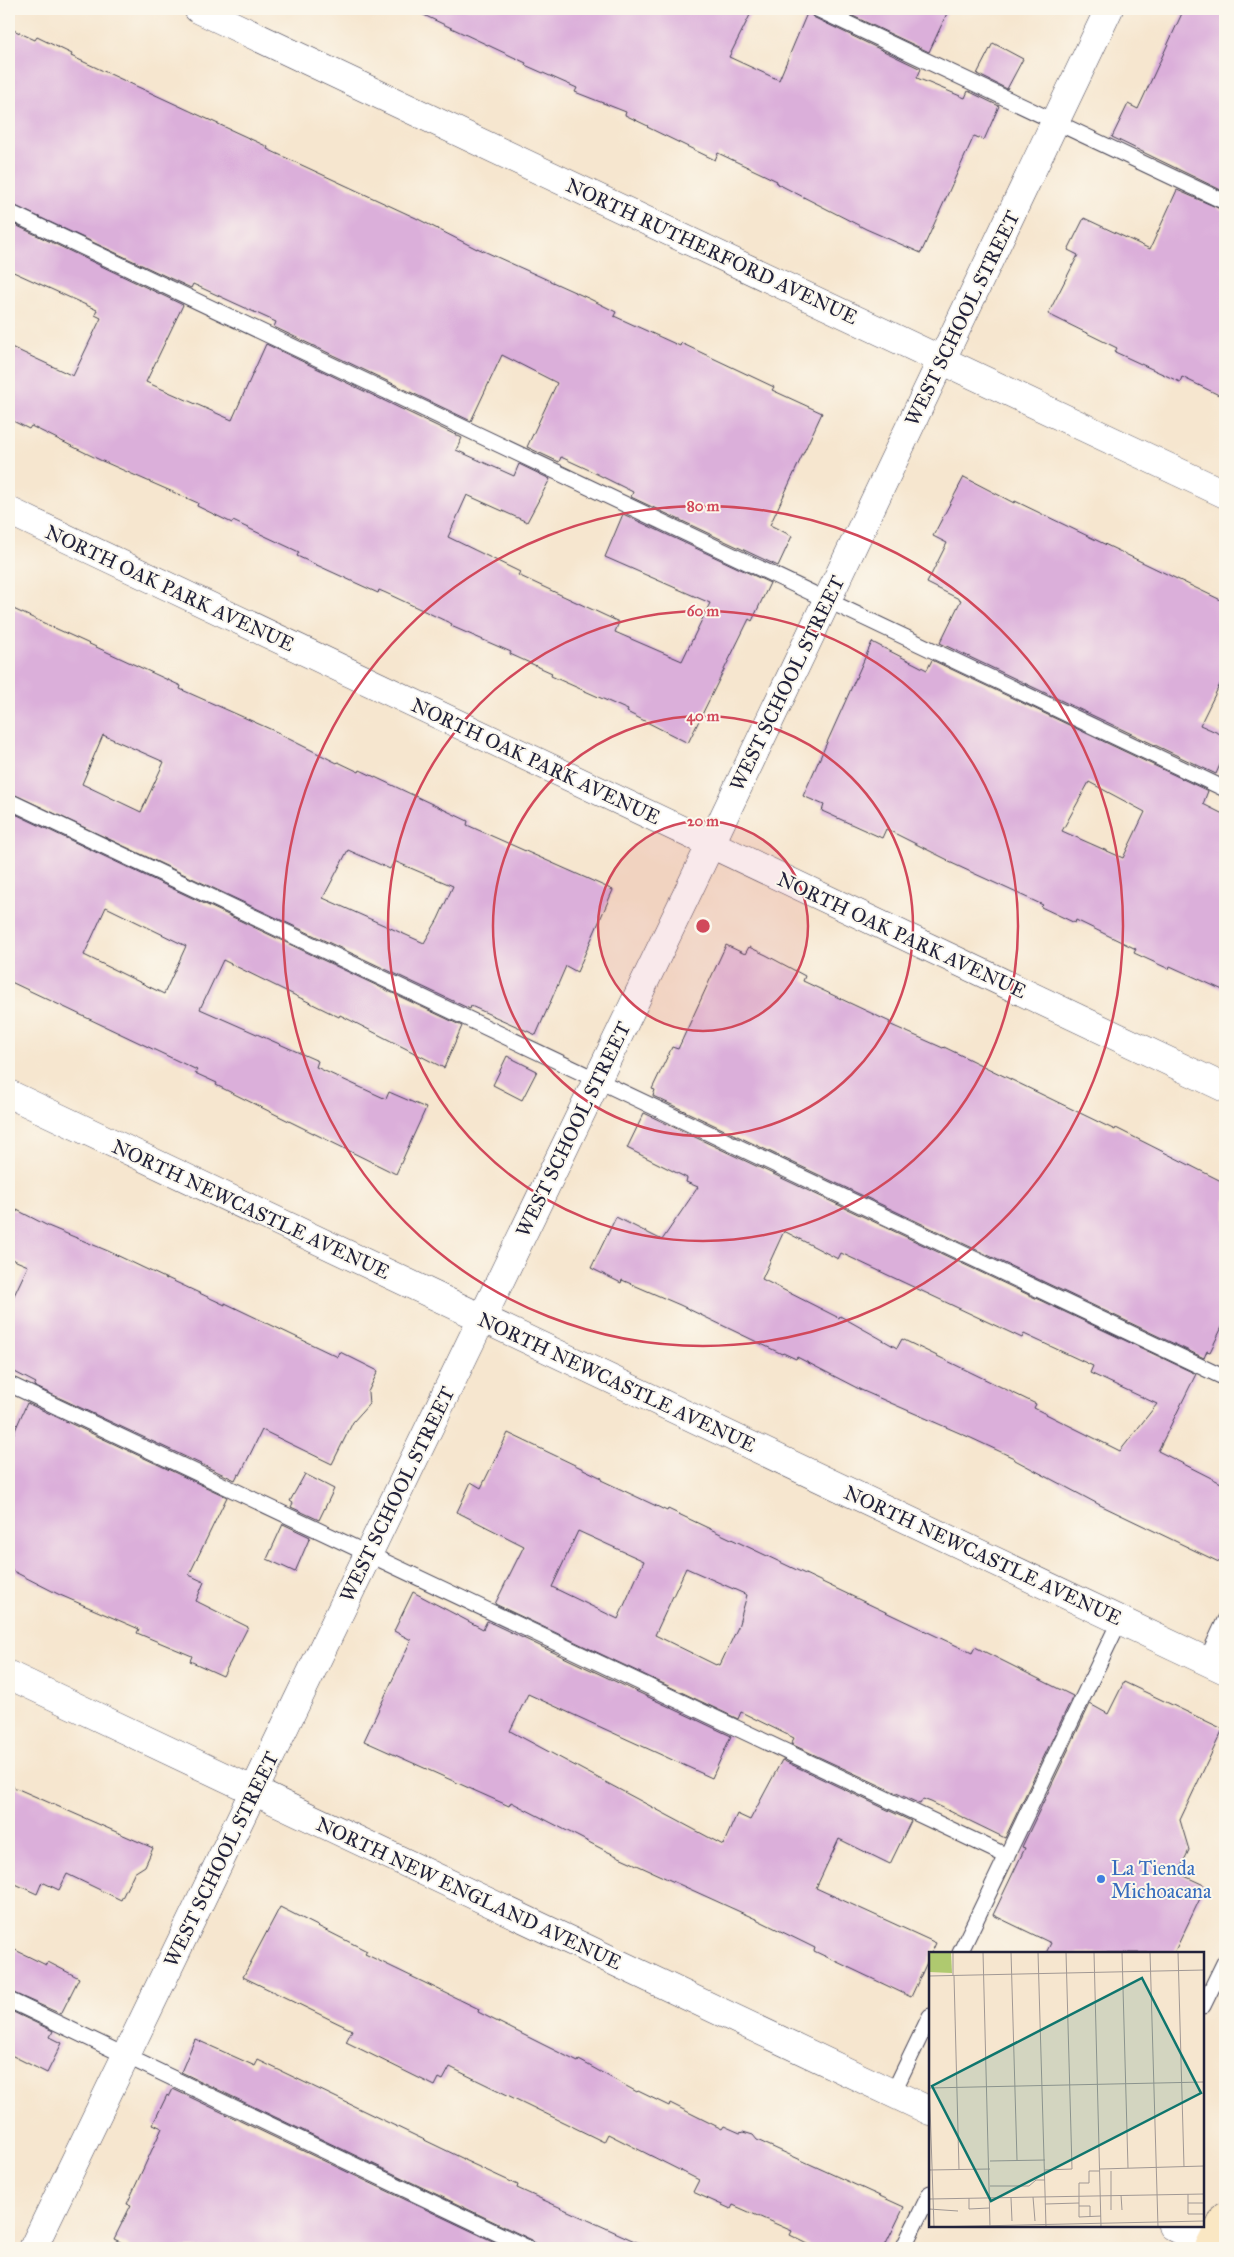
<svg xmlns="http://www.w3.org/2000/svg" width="1234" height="2257" font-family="'IM FELL Great Primer',serif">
	<rect width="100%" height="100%" fill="#fbf7ec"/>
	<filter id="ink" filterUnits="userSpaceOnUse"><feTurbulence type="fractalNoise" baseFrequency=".02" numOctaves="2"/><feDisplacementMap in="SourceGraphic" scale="10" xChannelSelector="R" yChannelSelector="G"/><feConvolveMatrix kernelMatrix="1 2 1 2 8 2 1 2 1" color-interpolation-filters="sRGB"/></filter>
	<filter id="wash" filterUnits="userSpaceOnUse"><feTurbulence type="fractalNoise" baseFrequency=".0096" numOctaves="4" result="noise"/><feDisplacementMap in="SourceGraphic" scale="20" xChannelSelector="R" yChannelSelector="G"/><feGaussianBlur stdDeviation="1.12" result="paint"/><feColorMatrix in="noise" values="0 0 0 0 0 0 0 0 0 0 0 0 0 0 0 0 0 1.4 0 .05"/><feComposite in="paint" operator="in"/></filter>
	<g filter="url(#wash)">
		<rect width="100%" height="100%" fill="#f6e6cf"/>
		<g id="blocks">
			<!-- building -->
			<path fill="#dbafda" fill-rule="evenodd" d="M411,9H753L729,57L779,80L808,11L813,17L921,69L917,78L965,98L968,91L999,106L984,140L974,136L921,253L866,229L776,183L777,181L718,153L715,160L647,127L648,126L625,115L626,112L575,92L577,88L525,65L526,63Z
				M838,9H949L929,52Z
				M1184,9H1225V192L1112,137L1128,104L1138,109Z
				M9,28L35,40L37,37L72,54L71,56L268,147L267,149L416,218L477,249V248L590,299L616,312L614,316L680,346L681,343L774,387L772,390L822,413L770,525L792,536L778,566L631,497L633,492L587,469L561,457L559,462L527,447L557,383L502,355L471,421L274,327L276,322L193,284L191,288L9,203Z
				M993,43L1023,59L1007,89L977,74Z
				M1177,190L1225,211V398L1182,377L1180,382L1115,352L1117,348L1048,314L1078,255L1068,250L1084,218L1150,249Z
				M9,222L183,305L146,382L232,420L266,344L462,438L456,450L514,476L519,464L550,479L527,522L467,495L448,537L520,572L518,575L619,622L615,632L682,661L710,603L605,557L623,514L770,583L752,621L749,619L688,743L627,712L628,710L551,676L552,673L510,654L511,652L451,626L452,624L386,593L379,590L378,593L297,556L299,552L233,521L232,523L197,506L198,503L100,460L31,426L29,429L9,419V346L73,376L101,318L95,315L97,310L9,270Z
				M964,477L1014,503L1015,501L1225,602V674L1200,725L1225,736V753L1216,774L940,643L961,600L927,583L947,543L933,536Z
				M9,607L181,686L180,689L279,733V734L337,763L338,762L359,772L360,770L468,821L467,825L613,890L577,972L566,966L536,1035L471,1006L470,1009L9,792ZM103,735L164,762L141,812L82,784ZM348,850L390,869L394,861L453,886L438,919L424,943L323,898Z
				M872,642L927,670L932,660L1208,791L1203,804L1225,815V991L1170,966L1169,969L1134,953L1136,949L1076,920L1075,923L1041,907L1043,905L947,861L948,860L886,829L882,838L822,811L824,805L803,796ZM1089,782L1145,812L1123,858L1062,831Z
				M9,811L462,1026L444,1068L340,1015L339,1017L223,960L200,1009L318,1061L316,1067L386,1099L389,1092L426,1108L396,1174L216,1085L217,1083L195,1073L197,1070L9,981ZM106,907L186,946L164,994L84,955Z
				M726,945L745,954L749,947L766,955L805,976L803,981L890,1022L889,1024L943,1048L944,1047L1115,1130L1116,1128L1225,1183V1321L1210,1352L1207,1351L1204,1358L653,1096L655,1090L652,1089L672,1047L678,1049Z
				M507,1056L537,1071L522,1100L493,1085Z
				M644,1113L1196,1374L1158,1451L1225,1485V1565L1100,1505L1015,1460L1014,1458L971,1438L861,1390L797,1357L796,1359L783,1353L782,1354L680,1305L622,1280L621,1283L591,1268L616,1217L662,1240L698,1187L686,1182L687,1178L627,1148ZM784,1231L838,1259L841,1253L1022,1338L1024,1334L1093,1366L1090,1373L1157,1404L1120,1451L1034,1408L1036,1404L902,1339L897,1348L840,1316L839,1318L762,1279Z
				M9,1208L17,1212V1210L48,1226L108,1251L167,1279V1278L225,1305V1303L338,1357L340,1352L378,1371L368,1392L369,1404L353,1422L332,1464L262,1430L240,1475L238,1474L235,1480L34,1386L36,1383L9,1369V1306L28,1266L9,1258Z
				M27,1403L227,1497L189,1575L204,1582L196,1601L248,1627L223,1676L190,1661L192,1656L137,1633L139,1629L60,1595L9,1569V1444Z
				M508,1433L602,1478L601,1480L667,1511L668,1509L972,1653L975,1647L1073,1696L1005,1838L931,1802L923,1799L920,1804L791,1744L794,1738L741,1712L738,1719L495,1604L524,1546L457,1512L471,1482L481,1488ZM578,1531L644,1561L618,1619L552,1587ZM686,1568L747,1595L738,1627L720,1665L717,1664L716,1665L655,1635Z
				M305,1474L334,1489L319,1520L291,1507L293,1503L290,1501Z
				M283,1524L310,1537L295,1572L267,1559Z
				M413,1592L483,1629L487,1621L731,1736L712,1778L528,1694L510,1731L723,1845L737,1814L750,1820L782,1760L911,1821L890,1864L839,1839L816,1888L936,1943L911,1997L814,1951L815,1948L758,1920L606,1851L511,1802L509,1806L364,1741L411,1640L394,1631Z
				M1124,1682L1223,1729L1180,1820L1189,1850L1178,1873L1206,1886L1174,1953H1046L1051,1943L993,1915L1025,1848L1022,1847L1090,1704L1108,1714Z
				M9,1785L153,1848L145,1866L134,1873L121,1900L67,1874L59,1890L42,1882L37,1894L9,1881Z
				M280,1907L367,1951L365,1954L479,2009L478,2012L578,2062L579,2060L637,2092L638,2091L669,2106L670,2103L722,2129L724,2126L740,2133L743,2132L753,2135L757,2140L904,2207L884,2248H816L790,2235L792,2231L733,2205L731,2209L693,2192L699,2180L608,2134L604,2142L450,2067L443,2080L439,2078L435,2086L346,2042L352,2030L243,1977Z
				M9,1947L46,1965L48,1962L79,1978L61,2014L9,1991Z
				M9,2010L53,2031L50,2037L62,2043L47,2073L9,2054Z
				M195,2039L255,2066L258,2060L464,2159V2160L518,2185L517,2188L650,2248H537L532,2240L181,2072Z
				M173,2089L507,2248H133L114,2239L131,2205L127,2204L162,2128L153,2124L167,2095L169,2097Z"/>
		</g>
	</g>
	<g filter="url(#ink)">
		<use href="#blocks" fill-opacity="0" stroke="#423f51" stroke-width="1"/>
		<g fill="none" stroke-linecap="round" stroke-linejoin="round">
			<defs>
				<path id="service" d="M817,9L1225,202
					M9,212L1225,789
					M9,801L1225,1378
					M9,1384L1007,1856
					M1206,1661L1225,1620
					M960,1953L1120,1620
					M9,2000L528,2248
					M1203,2006L1225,1961
					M893,2093L930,2016
					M903,2248L930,2193"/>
				<path id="minor" d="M198,9L1225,494
					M9,1094L1225,1670
					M9,1675L930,2111
					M1172,2226L1216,2248
					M33,2248L686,896L1109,9"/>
				<path id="tertiary" d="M9,511L1225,1088"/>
				<path id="secondary" d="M1209,2248L1225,2216"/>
			</defs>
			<!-- service casing -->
			<use href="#service" stroke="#423f51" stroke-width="17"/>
			<!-- minor casing -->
			<use href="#minor" stroke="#423f51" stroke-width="29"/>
			<!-- tertiary casing -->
			<use href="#tertiary" stroke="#423f51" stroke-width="29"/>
			<!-- secondary casing -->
			<use href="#secondary" stroke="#423f51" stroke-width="29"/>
			<!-- service -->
			<use href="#service" stroke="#fff" stroke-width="15"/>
			<!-- minor -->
			<use href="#minor" stroke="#fff" stroke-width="28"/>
			<!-- tertiary -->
			<use href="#tertiary" stroke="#fff" stroke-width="28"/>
			<!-- secondary -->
			<use href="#secondary" stroke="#fae7c3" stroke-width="28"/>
		</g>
	</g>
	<!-- distance rings -->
	<circle cx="703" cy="926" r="105" fill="#d1495b" fill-opacity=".12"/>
	<g fill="none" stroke="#d1495b" stroke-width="2.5">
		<circle cx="703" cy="926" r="105"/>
		<circle cx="703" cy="926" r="210"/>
		<circle cx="703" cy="926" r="315"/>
		<circle cx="703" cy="926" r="420"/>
	</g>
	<!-- markers -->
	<circle fill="#3f7fe0" stroke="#fbf7ec" stroke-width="2" cx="1101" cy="1879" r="5"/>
	<g text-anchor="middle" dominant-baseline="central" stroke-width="4" stroke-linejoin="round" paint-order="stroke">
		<!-- street labels -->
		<g font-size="20" fill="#22223b" stroke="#fbf7ec">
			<text transform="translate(712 251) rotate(25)">NORTH RUTHERFORD AVENUE</text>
			<text transform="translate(962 318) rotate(-64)">WEST SCHOOL STREET</text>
			<text transform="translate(170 588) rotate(25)">NORTH OAK PARK AVENUE</text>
			<text transform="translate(787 683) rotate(-64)">WEST SCHOOL STREET</text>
			<text transform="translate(536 761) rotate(25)">NORTH OAK PARK AVENUE</text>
			<text transform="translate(902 935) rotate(25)">NORTH OAK PARK AVENUE</text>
			<text transform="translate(573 1129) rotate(-64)">WEST SCHOOL STREET</text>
			<text transform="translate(251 1209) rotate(25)">NORTH NEWCASTLE AVENUE</text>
			<text transform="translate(617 1382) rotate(25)">NORTH NEWCASTLE AVENUE</text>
			<text transform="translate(397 1494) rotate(-64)">WEST SCHOOL STREET</text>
			<text transform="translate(983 1555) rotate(25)">NORTH NEWCASTLE AVENUE</text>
			<text transform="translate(221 1859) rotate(-64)">WEST SCHOOL STREET</text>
			<text transform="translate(469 1893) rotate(25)">NORTH NEW ENGLAND AVENUE</text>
		</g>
		<!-- shop labels -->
		<g font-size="20" fill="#366cbe" stroke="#fbf7ec" text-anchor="start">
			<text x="1111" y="1868">La Tienda<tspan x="1111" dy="23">Michoacana</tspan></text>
		</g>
	</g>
	<!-- overview -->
	<g transform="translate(929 1952)">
		<rect width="275" height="275" fill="#f6e6cf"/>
		<path d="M0,0H22L23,21L0,20Z" fill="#afc96f"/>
		<path fill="none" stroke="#a19894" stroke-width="1" d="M24,0V24M54,0L61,275M82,0L88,208M109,0L117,275M165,0L172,275M193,0L199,216M221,0L229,275M249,0L255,215M0,24L275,18M25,24L30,218M0,124L5,275M0,136L275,130M61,209L116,208M171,217L275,214M0,218L61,217M116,218L143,217L137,0M171,219H160V231H150V265L172,264M182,219V258M61,234H100L107,228H116M259,242V262H275M192,243L193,258M104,245L106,269M40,246V257L60,256M82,246L83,269M0,247L275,242M259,251H275M116,252L150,251M150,254H161V265M0,257L29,259M2,275L275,269"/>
		<path fill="#0f766e" fill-opacity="0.15" stroke="#0f766e" stroke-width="2.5" d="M213,26L272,141L62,249L3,134Z"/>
		<rect width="275" height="275" fill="none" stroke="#22223b" stroke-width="2.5"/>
	</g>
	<circle cx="703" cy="926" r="8" fill="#d1495b" stroke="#fbf7ec" stroke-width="2.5"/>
	<g font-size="15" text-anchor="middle" font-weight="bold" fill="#d1495b" stroke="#fbf7ec" stroke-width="4" stroke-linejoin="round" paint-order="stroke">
		<text x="703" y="511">80 m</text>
		<text x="703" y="616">60 m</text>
		<text x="703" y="721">40 m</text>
		<text x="703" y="826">20 m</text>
	</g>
	<!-- margin -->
	<rect width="1234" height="2257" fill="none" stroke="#fbf7ec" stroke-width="30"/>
</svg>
